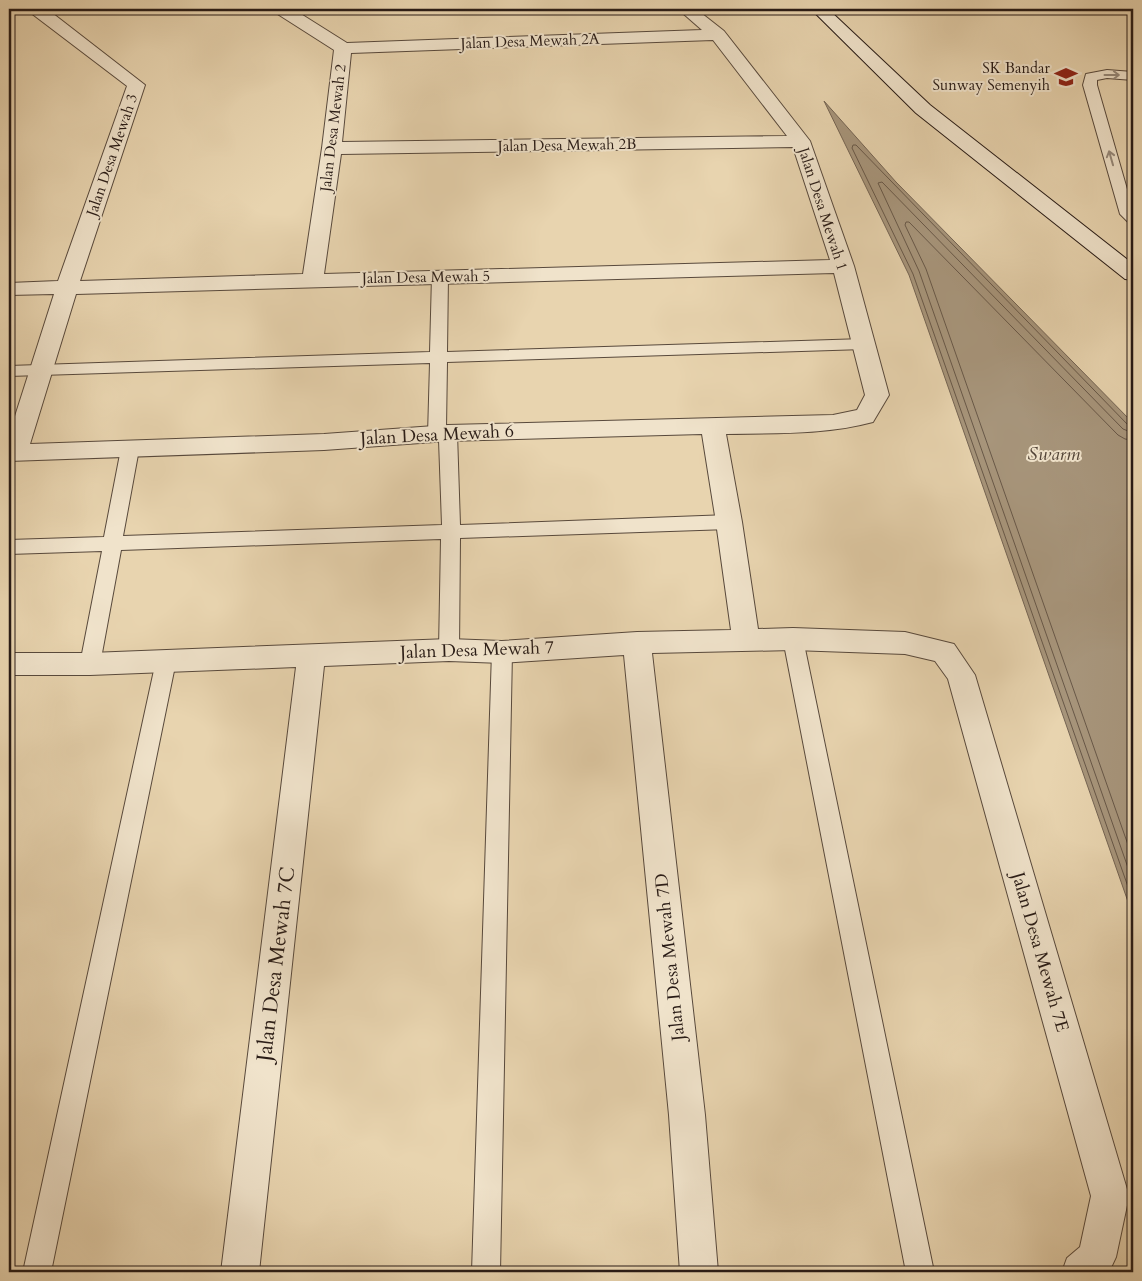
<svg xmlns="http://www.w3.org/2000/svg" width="1142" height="1281" font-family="Cardo,serif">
	<rect width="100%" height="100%" fill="#e8d4af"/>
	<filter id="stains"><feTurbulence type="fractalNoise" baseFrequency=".004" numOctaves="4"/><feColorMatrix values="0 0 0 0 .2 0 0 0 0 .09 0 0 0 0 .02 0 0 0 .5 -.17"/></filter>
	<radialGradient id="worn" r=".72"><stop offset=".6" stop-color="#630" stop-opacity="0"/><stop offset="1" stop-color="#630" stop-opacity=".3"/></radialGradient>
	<!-- water -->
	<path fill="#a7957b" stroke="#746453" d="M824,101L896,182L1133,423V916L909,275Z"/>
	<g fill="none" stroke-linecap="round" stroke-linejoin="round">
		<!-- shore -->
		<path stroke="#685848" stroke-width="1" d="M1133,426L1128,425L856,145H853L852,148L913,274L1133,901
			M1133,433L1123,429L882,182L878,183L919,271L1133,882
			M1133,440L1125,439L1118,435L909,222H906L905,225L926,269L1133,859"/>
		<defs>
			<path id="lane" d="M1107,70L1133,72V80L1107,78L1097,80V85L1133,210V223L1128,222L1120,214L1083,85L1086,74Z
				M440,271L445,273L448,276L447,352L864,339L870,340L872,344L870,348L864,349L447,362L446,428L454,429L457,433L460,525L729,515L736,517L738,522L736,527L729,529L460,538L459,650L456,656L449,658L442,656L439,650L441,539L121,550L100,664L97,670L90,672L83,670L80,664L102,551L9,554V540L104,537L121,449L124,445L130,443L136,445L139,449L123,536L442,525L439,440L431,439L428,435L430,363L9,376V366L430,352L432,276L435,273Z
				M793,631L800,634L803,639L934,1272H906L783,639L786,634Z
				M502,644L509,646L512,652L500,1272H472L492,652L495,646Z
				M166,653L173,655L176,661L51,1272H23L156,661L159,655Z"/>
			<path id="street" d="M29,9H47L145,85L80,281L303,274L322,148L334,50L276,13L274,9H293L347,43L702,30L678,9H696L724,31L810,141L854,266L889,395L873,422C825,435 775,433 726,434L742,522L758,629L793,628L905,632L954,644L975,675L1129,1196L1116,1257L1109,1272H1062L1067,1258L1080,1247L1091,1196L948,679L935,661L905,654L793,650L652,653L705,1115L718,1272H680L669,1115L624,655L502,663L449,661L324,666L259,1272H221L296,667L90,675H9V653H90L449,639L502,641L637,632L731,630L716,522L702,434L448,441L324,450L9,461V435L54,294L9,295V283L58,281L127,86L31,13ZM713,40L787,136L342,142L351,53ZM793,147L830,260L324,274L341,154ZM834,273L865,395L857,410L833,415L448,425L324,434L30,444L76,294Z"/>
			<path id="secondary" d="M811,9H828L930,105L1133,264V280L1125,279L916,113Z"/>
		</defs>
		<!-- lane casing -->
		<use href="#lane" stroke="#58493c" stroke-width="2"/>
		<!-- street casing -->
		<use href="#street" stroke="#58493c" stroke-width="2"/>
		<!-- secondary casing -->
		<use href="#secondary" stroke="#281b16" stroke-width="2"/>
		<!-- lane -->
		<use href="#lane" fill="#f0e3cb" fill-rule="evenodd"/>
		<!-- street -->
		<use href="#street" fill="#f0e3cb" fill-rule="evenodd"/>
		<!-- secondary -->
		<use href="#secondary" fill="#f0e3cb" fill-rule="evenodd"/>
	</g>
	<!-- one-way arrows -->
	<defs><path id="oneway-shaft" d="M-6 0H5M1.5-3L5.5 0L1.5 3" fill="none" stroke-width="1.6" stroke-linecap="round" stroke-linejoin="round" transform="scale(1.25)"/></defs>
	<g stroke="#96897a">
		<use href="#oneway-shaft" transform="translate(1112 75)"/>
		<use href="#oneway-shaft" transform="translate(1111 158) rotate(-106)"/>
	</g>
	<!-- icons -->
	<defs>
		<symbol id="school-bare" viewBox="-9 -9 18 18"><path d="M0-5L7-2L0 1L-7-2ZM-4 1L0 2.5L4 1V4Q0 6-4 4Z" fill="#8f2418" stroke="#f0e3cb" stroke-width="2.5" paint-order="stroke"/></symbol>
	</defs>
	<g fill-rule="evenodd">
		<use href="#school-bare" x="1050" y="61" width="32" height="32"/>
	</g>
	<g text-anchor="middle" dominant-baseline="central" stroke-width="4" stroke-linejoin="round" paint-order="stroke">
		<!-- far-street labels -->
		<g font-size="15" fill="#281b16" stroke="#f0e3cb">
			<text transform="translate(530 41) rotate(-2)">Jalan Desa Mewah 2A</text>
			<text transform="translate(333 128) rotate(-83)">Jalan Desa Mewah 2</text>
			<text transform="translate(567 145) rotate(-1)">Jalan Desa Mewah 2B</text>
			<text transform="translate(112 155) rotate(-71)">Jalan Desa Mewah 3</text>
			<text transform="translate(823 209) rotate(72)">Jalan Desa Mewah 1</text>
			<text transform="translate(426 277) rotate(-1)">Jalan Desa Mewah 5</text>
		</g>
		<!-- far-poi labels -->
		<g font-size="15" fill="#281b16" stroke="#f0e3cb" text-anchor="end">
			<text x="1050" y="68">SK Bandar<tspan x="1050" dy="17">Sunway Semenyih</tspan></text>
		</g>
		<!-- street labels -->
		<g font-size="18" fill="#281b16" stroke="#f0e3cb">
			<text transform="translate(437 435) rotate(-3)">Jalan Desa Mewah 6</text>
			<text transform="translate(477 650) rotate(-2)">Jalan Desa Mewah 7</text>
			<text transform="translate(1040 952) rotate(74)">Jalan Desa Mewah 7E</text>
			<text transform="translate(670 957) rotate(-96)">Jalan Desa Mewah 7D</text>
		</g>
		<!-- water labels -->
		<g font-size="19" font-style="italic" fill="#544639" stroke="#f0e3cb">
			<text x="1054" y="454">Swarm</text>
		</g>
		<!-- near-street labels -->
		<g font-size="21" fill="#281b16" stroke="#f0e3cb">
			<text transform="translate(276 964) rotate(-83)">Jalan Desa Mewah 7C</text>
		</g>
	</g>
	<!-- margin -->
	<rect width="1142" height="1281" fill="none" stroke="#e8d4af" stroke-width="30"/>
	<rect x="10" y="10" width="1122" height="1261" fill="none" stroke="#281b16" stroke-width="2.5"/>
	<rect x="15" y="15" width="1112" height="1251" fill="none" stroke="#281b16"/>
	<rect width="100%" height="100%" filter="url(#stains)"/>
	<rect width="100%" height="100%" fill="url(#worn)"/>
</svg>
